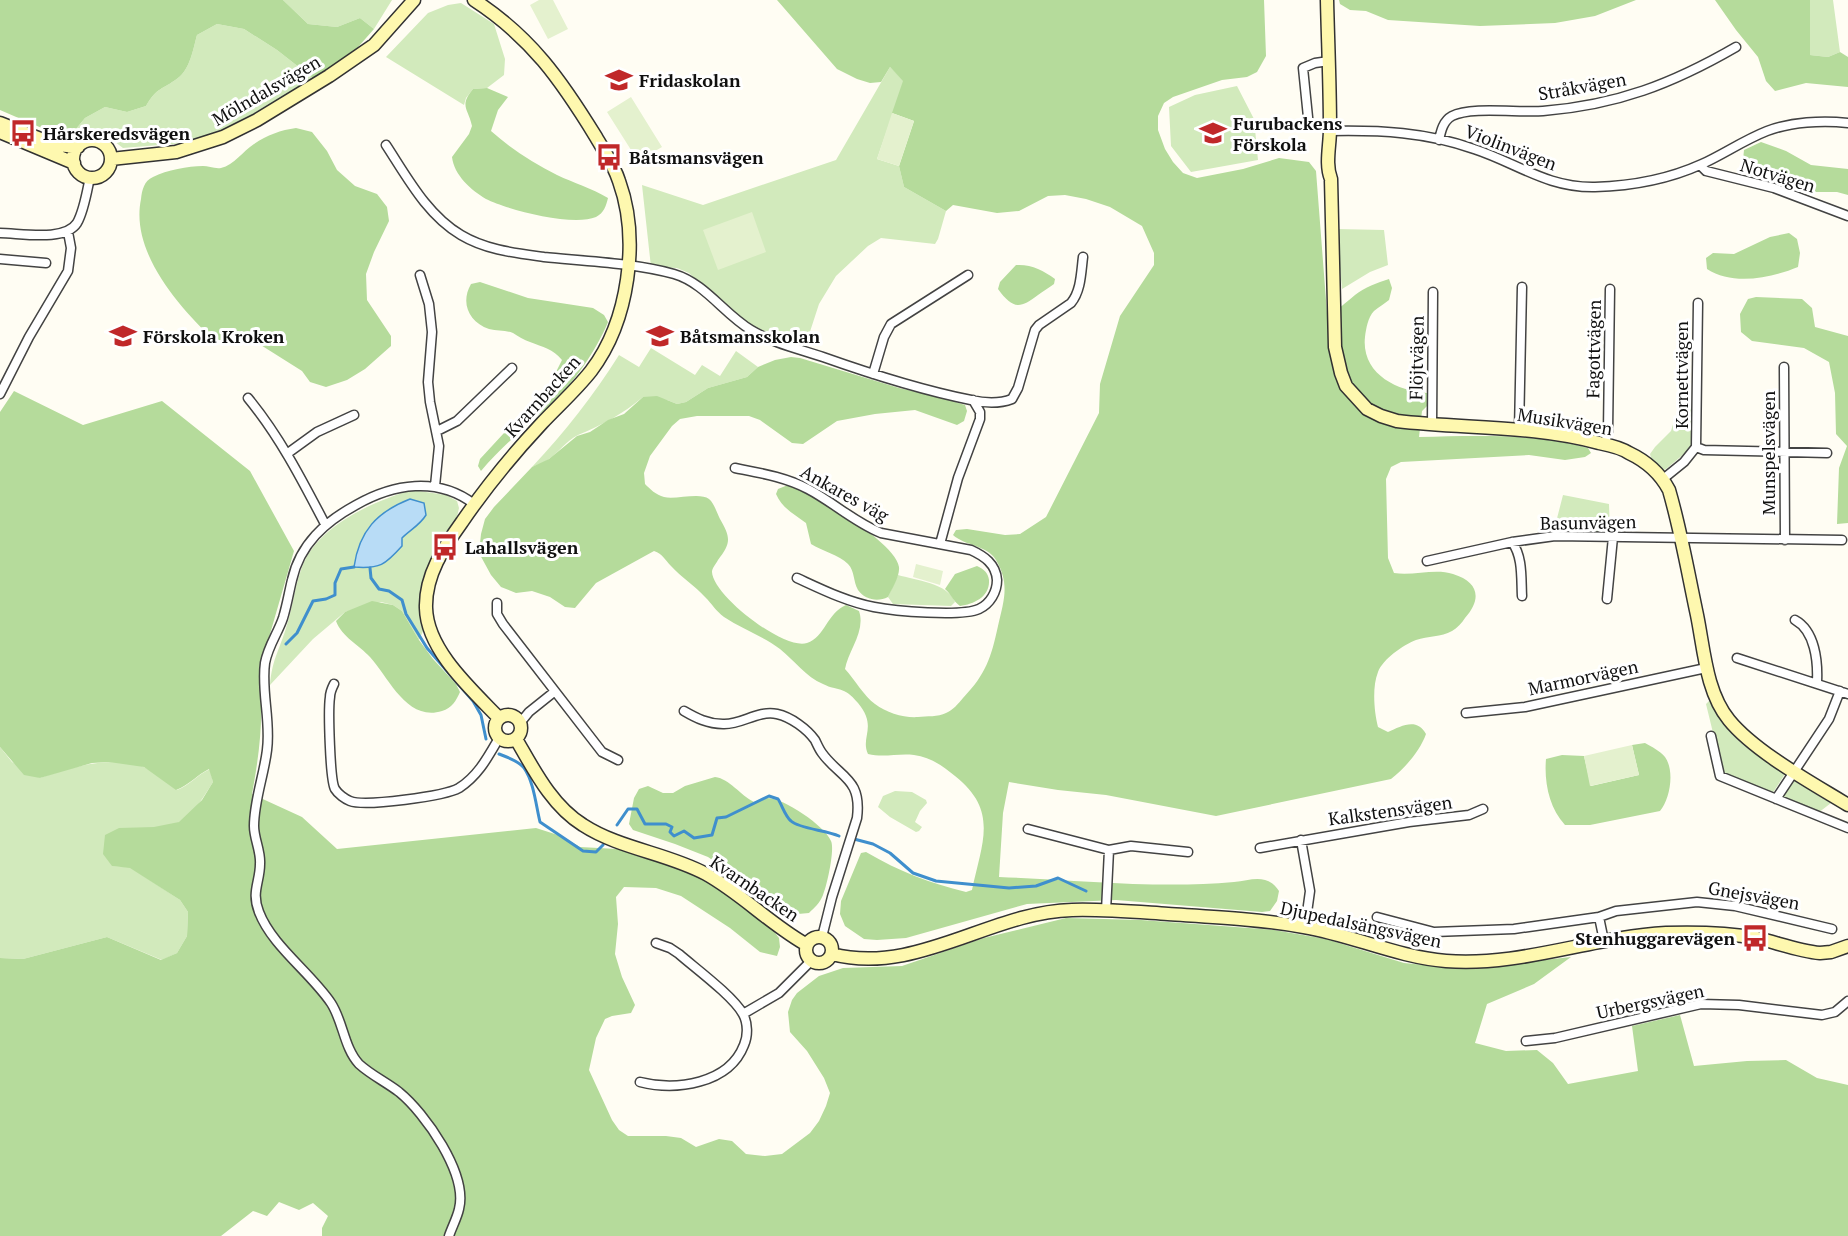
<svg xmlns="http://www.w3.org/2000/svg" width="1848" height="1236" font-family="'PT Serif',serif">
	<rect width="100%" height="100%" fill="#fffdf3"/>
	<!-- green -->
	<path fill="#d2eabc" d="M283,0H392L374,29L360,18L337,27L308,24Z
		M1810,0H1833L1840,52L1828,57L1810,55Z
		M461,3L494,24L505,59L504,75L487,88L473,89L466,98L464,105L386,57L428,13L448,5Z
		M217,24L244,29L277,50L314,79L254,116L197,142L123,148C103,132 97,128 71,135L85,118L105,107L127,112L146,106C158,86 161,91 178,78C190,69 193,50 197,35Z
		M890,67L904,81L877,159L899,166L904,187L946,211L938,239L935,244L881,238L868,246L836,276L819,304L805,347L767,333L744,322L706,290L689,273L677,268L651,267L642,185L703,205L836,160Z
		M1237,86L1254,119L1258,160L1191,172L1171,146L1169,107L1195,95Z
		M1336,229L1384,230L1388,265L1370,272L1342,289Z
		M651,348L695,375L702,365L720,376L736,351L758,367L747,377L708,388L686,402L677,404L667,400L643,397C623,414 602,425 578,435C567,440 559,452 549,459C544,463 537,465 532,467C565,432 593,396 619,355L639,367Z
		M1691,407V448L1666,469L1662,471L1652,462L1650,454L1655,447L1671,431L1674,421L1680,414Z
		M412,490L446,495L457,501L459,508L457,517L446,532L425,572L421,596L424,629L419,640L402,611L393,605L381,602L356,609L345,612L313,639L270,685C272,660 279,651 286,628C293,607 295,583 304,562C322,524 374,501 412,490Z
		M1563,495L1609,504L1610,533L1554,530Z
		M898,575C915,580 948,583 955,602L951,606L893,604L888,597Z
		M1711,699C1715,707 1717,715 1722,721C1736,744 1764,760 1785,774L1772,794L1723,774L1706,704Z
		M0,747L12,762L40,778C68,768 118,753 146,768C156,774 166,782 177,790C190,785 197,775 210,769L213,782C204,796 194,814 180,822C164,830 136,828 119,828L112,866L130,867L180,900L188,912L187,936L177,953L162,960L107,937L23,959L0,958Z
		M1793,780L1831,803L1818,813L1780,797Z
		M895,791L912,792L926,800L927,803L920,811L915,822L922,827L919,831L916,832L890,817L878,807L883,796Z"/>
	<!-- forest -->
	<path fill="#b5db9b" d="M0,0H283L308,24L337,27L360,18L374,29L351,55L314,79L277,50L244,29L217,24L197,35C193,50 190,69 178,78C161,91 158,86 146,106L127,112L105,107L85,118L71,135H58L0,110Z
		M777,0H1264L1266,56L1257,72L1247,77L1222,80L1173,97L1164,103L1158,116V130L1165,149L1173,162L1183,173L1197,178L1243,169L1279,158L1309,162L1316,171L1327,313C1340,309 1344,304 1355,295C1365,287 1377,283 1389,279L1392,288L1389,300C1385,303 1379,307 1374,311C1368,317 1366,329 1365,337C1361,373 1396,391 1427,393L1429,404L1422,411L1419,437C1475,436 1533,433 1588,448L1591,453L1585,457L1565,460L1529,455L1401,462L1391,467L1386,479L1388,558L1394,573C1414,576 1435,568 1453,574C1479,582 1482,599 1465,618C1462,623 1457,628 1452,631C1441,637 1428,636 1416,640C1403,645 1383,659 1378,672C1372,687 1374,711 1378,727L1388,732C1401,726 1417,717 1426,734C1420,751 1405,768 1391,779L1216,816L1106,795L1058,790L1009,782L1003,813L999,877C1075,880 1159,889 1234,882C1252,880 1267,873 1279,891L1277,901L1270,911L1262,912L1116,900L1027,904L906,938L877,940L864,939L845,926L840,914L841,901L861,853L866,852C900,872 930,883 966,892L972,890C982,842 999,811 955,776C943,766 930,757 914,755C898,753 884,758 868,754C860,737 878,727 858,703C843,685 839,692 823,684C806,677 794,660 780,649C763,636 742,629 724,617C716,611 712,604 705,597C695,586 681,577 671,566C665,560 663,554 654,551L596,583L575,608L565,607L550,597L532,591L516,593L501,587L491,575L479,553L481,534L485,519L494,507L532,467L549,459L577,436L590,432L608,420L624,414L643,397L657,396L677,404L686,402L708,388L747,377L758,367L775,360L791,357L800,358L899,388L943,398L965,405L967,411L964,421L957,425L915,410L875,414L837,421L803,444L792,443L760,420L749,416H697L680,419L672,426L650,456L644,473L645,484C650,489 656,495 664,497C675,500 700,492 709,499C714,503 717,513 720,519C731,538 731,543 718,560C716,564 712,568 712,572C713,596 785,651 807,643C825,637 827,613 846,605L859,611C866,631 848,651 845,669C855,680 864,696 875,704C887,713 904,718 918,717C927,716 938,717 946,713C953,710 958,704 963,698C986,674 991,658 998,626C1004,600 1010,584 996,560C987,545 965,546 953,535L956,530L967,529L1005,535L1020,534L1046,517L1099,413L1100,384L1120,316L1154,265V253L1142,226L1110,207L1086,199L1065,195L1048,196L1019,211L997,213L953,205L946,211L904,187L899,166L914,121L892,113L903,81L890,67L881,82L870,83L857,79L837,69Z
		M1339,0H1636L1595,16L1555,23L1480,26L1388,20L1366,11L1350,10L1340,4Z
		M1715,0H1810V55L1828,57L1840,52L1848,57V87L1806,83L1775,91L1766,81L1758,57L1736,30Z
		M487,88L508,97L498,110L491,131C510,148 533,163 557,175C574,183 591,188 608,198C606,206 604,213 596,217C573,227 508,210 486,199C471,190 454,175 452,157L469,134L472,126C468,108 459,106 473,89Z
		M296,128L312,132L327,151L337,170L355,186L377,194L387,207L389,221L374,252L366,274L367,300L391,336V346L365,369L347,380L326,387L310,382L302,371L253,340H214C179,307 130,252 141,199C142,190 144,181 153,177C167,170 188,166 203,166C208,166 215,169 221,168C234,165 243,151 254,144C267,135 281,130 296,128Z
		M1761,142L1786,151L1811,165L1848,169V195L1837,192H1816L1784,178L1755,169L1743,160L1744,150Z
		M1789,233L1797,239L1800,253L1798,267C1771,278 1733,286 1707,269L1706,258L1713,253L1734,254L1770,237Z
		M1016,265C1031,264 1043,270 1055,279L1054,284C1049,288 1043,291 1038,295C1019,310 1012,308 998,289L1000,282Z
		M480,282L528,298L593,308L604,315L608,322C597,349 574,383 552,403C528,425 502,446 481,471L478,466L480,459L551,382L562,360C553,349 543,347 530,342C524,340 518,336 513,333C505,330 497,331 489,329C469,322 460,303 471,284Z
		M1756,297L1802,299L1812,308L1815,327L1848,336V523L1837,524L1839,468L1847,446L1836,434L1835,393L1829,362L1804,348L1752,341L1741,332L1740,314L1748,299Z
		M14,391L83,425L162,401L250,471L294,551L259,672C264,717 260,750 252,794L302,817L337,849L536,828L561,836L580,847L617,849L663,862L702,879L728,894L770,926L779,938L780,947L777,956L760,952L730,928L681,896L656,888L624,887L616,897L618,924L615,954L622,977L635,1005L631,1013L612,1016L605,1019L596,1038L589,1070L612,1120L619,1130L628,1136H666L681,1138L696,1147L719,1139L732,1141L746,1154L765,1156L782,1154L810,1133L819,1121L826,1106L830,1093L824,1078L807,1051L790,1032L788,1012L792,1000L797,993L819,976L843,968L902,966L984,938L1066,918L1141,920L1274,930L1326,939L1404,963L1463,969L1571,957L1534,984L1487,1004L1475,1043L1506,1051L1537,1050L1553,1063L1568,1084L1638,1071L1632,1026L1680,1015L1694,1066L1747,1061L1786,1060L1817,1078L1848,1085V1236H322V1228L328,1216L313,1203L299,1210L279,1202L267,1216L253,1211L221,1236H0V958L23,959L107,937L161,960L177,953L187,936L188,912L180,900L130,868L112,866L103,854L105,835L119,828L154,827L179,822L202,800L213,782L209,769C197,775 189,785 176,790L144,767L109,762L92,763L40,778L24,775L0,747V412Z
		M788,485C812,494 895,541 899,567C900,576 892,589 888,597C878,602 865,600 858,590C853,582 855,571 848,564C839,555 822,551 811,544L806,523C794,514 782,508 776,494L778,489Z
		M977,566C984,569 988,573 989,580C990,597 974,604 960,606C953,601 951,594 945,589L955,574Z
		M372,601L393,605L402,611L419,640L433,659L456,684L460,692C456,701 452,708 442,711C407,722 389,678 370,657C359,645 342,637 336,621L345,612Z
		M1645,743C1652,747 1660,751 1665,757C1675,771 1670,799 1660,811L1590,825H1565C1549,808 1544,782 1546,759L1562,755L1584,756L1591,786L1639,775L1632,745Z
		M715,777C730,779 740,795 754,802C758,801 763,798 767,798C784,798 825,826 831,841C835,849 827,886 823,895C820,903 814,908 809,913L798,914L787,910L708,857L675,844L633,830L629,824L634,798L639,789L648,786L663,793H673L685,786Z"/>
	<!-- pitch -->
	<path fill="#e4f1ce" d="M539,0H553L568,29L548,39L530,5Z
		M631,97L662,147L638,161L607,112Z
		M892,113L914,121L899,166L877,159Z
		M752,212L766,252L718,270L703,230Z
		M916,564L943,571L940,585L913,577Z
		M1632,745L1639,775L1590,786L1584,756Z"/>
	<!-- water -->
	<path fill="#b8dcf6" stroke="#3f8fcd" stroke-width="1.5" d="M410,499L424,503L426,515C420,525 410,530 402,538V546C385,565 380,569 354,567C359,531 377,512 410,499Z"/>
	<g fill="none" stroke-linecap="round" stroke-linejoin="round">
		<!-- stream -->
		<path stroke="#3f8fcd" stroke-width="3" d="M370,568L371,578L379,589L389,591L402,600L406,614L427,648L473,701L481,715L486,739
			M286,644L297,633L313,601L326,599L335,595V583L341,569L354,567
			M499,754C507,757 519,761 524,768C534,782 536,806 540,822L583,851L596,852L603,845
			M617,825L628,809H637L645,824H666L672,827L670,832L674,836L684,831L694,838L712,835L717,818L726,817L769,796L778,799C782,805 785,816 791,821C800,829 826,830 839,836
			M854,839L873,844L890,853L913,873L936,881L1009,888L1036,886L1058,878L1086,891"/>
		<defs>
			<path id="street" d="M1309,127L1303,68L1315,63L1329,61
				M1330,131C1380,130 1426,132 1474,149C1517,163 1547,188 1595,187C1631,186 1669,179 1702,164C1724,154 1744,140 1767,131C1791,122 1822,120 1848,123
				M1439,140C1441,131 1443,121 1452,116C1471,106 1519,113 1543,111C1617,105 1672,84 1736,47
				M386,145C407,177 427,215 461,235C486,250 515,253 544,257C585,261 634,263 674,274C705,283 724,314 751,330C773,343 799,349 823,357C871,374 921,390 971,400C984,403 999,404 1012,399L1018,388L1035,330L1039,325L1071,303C1081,291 1081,273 1083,257
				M1700,165L1706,171L1774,188L1848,216
				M0,233C20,233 65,242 77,223C84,211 87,191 90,177
				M0,259L46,263
				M420,275L429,304L432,332L428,382L430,402L439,446L435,486
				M1784,367L1785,540
				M873,374L884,337L891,324L968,275
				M0,394L29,337L68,271L71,248L68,232
				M248,398C280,437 302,480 325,524
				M1432,425L1433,292
				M437,431L457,421L512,368
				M1519,431L1522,287
				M1605,444L1608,431L1610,289
				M1696,447L1698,303
				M1696,447L1704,450L1827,453
				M288,453L317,432L354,415
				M735,468C760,473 785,477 808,489C833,502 854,522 881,533L971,550C984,556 996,564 997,580C997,592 990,604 979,609C961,617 894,611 874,607C847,602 821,589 797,578
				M1663,479L1684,462L1696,447
				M1512,542C1523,557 1521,578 1522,596
				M940,544L958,478L980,419V412L973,400
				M1427,561L1512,542L1555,536L1842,540
				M1607,599L1613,537
				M497,603V614L503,624L602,752L618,760
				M1795,620C1815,631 1818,661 1817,682
				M1737,658L1848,694
				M334,684C332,688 330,693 330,697C328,710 330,781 335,789C338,794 345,799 350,801C365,807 445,796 459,788C478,776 488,757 499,738
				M684,711C696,718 708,724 723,724C742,725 757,710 777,714C791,717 807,729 815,740C817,744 819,749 822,753C840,778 862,778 857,818L832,897L822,937
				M1466,713L1525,707L1706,668
				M520,723L529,712L554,692
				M1711,736L1720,776L1848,828
				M1776,799L1829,719L1840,691
				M1028,829L1109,850L1131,846L1188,852
				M1301,840L1310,891L1305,927
				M1260,848L1409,822L1469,815L1483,809
				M1106,911L1109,850
				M1377,917L1434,932L1514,929L1599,917L1616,911L1697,902L1735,906L1832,929
				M1599,917L1604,941
				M743,1014L779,993L811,961
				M1526,1041L1555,1038L1701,1004L1739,1005L1822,1015L1835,1012L1848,1001
				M640,1082C676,1091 729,1084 744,1045C748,1036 748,1023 743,1014C733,996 695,968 679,954L670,948L656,943
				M449,1236C452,1227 457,1218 459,1209C468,1174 425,1113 399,1092C386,1082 371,1075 359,1064C344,1048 343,1021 331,1003C310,972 272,946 259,912C251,892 260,882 260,864C261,851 254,839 254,826C254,801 264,775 267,750C271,721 261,691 265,663C268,646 278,633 283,618C287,605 289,592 292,580C300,544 325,522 356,505C393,484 437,476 474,504"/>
			<path id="secondary" d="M474,0C531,37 561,80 596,137C604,151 614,165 619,181C640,239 629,321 591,371C576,390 558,406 542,423C513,454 486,487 462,522C444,547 425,575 426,608C427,650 471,689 499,718
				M1327,0C1328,43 1330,86 1330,129C1330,146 1325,164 1331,179L1335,347L1341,373L1346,386L1367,409L1381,416L1397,421C1464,429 1534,425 1599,443C1609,445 1620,447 1629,453C1646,461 1660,473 1669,490C1681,531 1688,573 1697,615C1704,649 1706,692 1729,720C1755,752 1812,783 1848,805
				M0,123L56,145L78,147
				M0,132L74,163
				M73 159a19 19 0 1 1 38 0a19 19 0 1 1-38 0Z
				M111,159L176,152L223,137L257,120L329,76L374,45L414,0
				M495 728a13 13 0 1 1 26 0a13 13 0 1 1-26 0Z
				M516,739C534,770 552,806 583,825C620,849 667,853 706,874C742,894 771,925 807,945
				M806 950a13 13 0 1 1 26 0a13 13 0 1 1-26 0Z
				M832,954C916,976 990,912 1072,910C1104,909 1137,912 1168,914C1214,917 1259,919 1304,927C1352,935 1397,957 1446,961C1520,967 1592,937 1666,933C1695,932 1728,933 1757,938C1778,943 1799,951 1820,953L1831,952L1848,946"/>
		</defs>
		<!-- street casing -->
		<use href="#street" stroke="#434343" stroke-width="11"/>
		<!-- secondary casing -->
		<use href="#secondary" stroke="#323232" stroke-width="15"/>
		<!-- street -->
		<use href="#street" stroke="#fff" stroke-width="8"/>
		<!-- secondary -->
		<use href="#secondary" stroke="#fef8af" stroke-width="12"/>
	</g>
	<!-- icons -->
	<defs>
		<symbol id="school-bare" viewBox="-9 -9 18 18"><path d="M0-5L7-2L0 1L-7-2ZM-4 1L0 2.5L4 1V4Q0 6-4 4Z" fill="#c02829" stroke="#fff" stroke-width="2.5" paint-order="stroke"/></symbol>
		<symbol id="bus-bare" viewBox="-9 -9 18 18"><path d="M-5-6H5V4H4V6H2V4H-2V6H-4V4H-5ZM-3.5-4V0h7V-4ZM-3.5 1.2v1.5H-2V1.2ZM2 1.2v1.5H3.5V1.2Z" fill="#c02829" stroke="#fff" stroke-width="2.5" paint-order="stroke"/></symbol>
	</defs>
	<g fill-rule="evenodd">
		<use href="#school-bare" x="600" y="61" width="38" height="38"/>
		<use href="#bus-bare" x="4" y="114" width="38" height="38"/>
		<use href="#school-bare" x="1194" y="114" width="38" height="38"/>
		<use href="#bus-bare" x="590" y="138" width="38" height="38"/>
		<use href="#school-bare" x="104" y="317" width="38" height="38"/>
		<use href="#school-bare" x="641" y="317" width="38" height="38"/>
		<use href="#bus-bare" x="426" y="528" width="38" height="38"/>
		<use href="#bus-bare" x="1736" y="919" width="38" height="38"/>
	</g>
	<g text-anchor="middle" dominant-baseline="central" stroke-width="6" stroke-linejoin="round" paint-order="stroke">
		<!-- poi labels -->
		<g font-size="18" font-weight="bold" fill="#101010" stroke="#fff" text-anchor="start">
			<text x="639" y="80">Fridaskolan</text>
			<text x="1233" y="123">Furubackens<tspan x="1233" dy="21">Förskola</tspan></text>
			<text x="43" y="133">Hårskeredsvägen</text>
			<text x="629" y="157">Båtsmansvägen</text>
			<text x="143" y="336">Förskola Kroken</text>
			<text x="680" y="336">Båtsmansskolan</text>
			<text x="465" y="547">Lahallsvägen</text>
			<text x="1735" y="938" text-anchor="end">Stenhuggarevägen</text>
		</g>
		<!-- street labels -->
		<g font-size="18" fill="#101010" stroke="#fff">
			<text transform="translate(1582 86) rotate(-10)">Stråkvägen</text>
			<text transform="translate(266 90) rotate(-30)">Mölndalsvägen</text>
			<text transform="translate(1511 147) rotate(21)">Violinvägen</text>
			<text transform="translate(1778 175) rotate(17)">Notvägen</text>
			<text transform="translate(1593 349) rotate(-89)">Fagottvägen</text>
			<text transform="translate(1416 358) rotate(-89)">Flöjtvägen</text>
			<text transform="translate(1681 375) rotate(-90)">Kornettvägen</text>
			<text transform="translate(542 396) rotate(-48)">Kvarnbacken</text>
			<text transform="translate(1565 421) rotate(9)">Musikvägen</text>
			<text transform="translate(1768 453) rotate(-90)">Munspelsvägen</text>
			<text transform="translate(845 493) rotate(29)">Ankares väg</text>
			<text transform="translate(1588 522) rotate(-1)">Basunvägen</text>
			<text transform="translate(1583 677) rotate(-12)">Marmorvägen</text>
			<text transform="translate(1390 810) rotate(-8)">Kalkstensvägen</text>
			<text transform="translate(755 888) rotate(34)">Kvarnbacken</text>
			<text transform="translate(1754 895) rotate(10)">Gnejsvägen</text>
			<text transform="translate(1361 924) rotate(12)">Djupedalsängsvägen</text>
			<text transform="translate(1650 1001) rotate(-12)">Urbergsvägen</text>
		</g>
	</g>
</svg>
